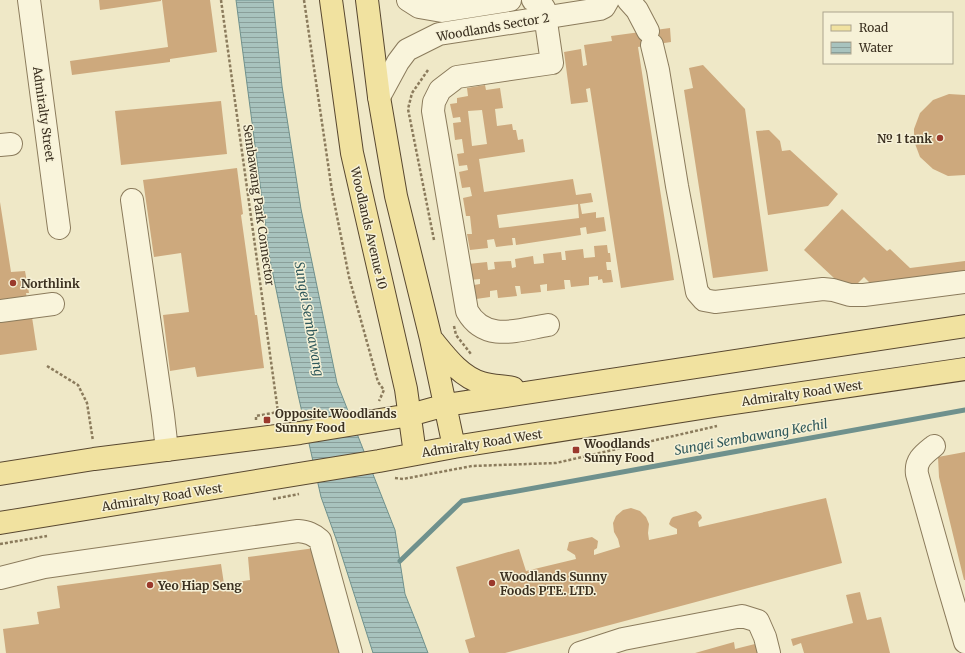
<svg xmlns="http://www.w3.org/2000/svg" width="965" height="653" font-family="Merriweather,serif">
	<defs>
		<pattern id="water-rules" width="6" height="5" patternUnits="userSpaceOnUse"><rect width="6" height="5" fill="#a8c3be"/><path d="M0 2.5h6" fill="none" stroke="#8a9f9a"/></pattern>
	</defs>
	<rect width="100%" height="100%" fill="#efe8c7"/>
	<!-- water -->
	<path fill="url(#water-rules)" stroke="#6f918d" d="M236,0H273L282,86L301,209L337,383L395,530L405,594L419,629L428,653H373L339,547L321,497L297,390L270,260Z"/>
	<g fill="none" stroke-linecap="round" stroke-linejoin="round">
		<!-- stream -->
		<path stroke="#6f918d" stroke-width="5" d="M400,561L462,501L965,410"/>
	</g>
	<!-- building -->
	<path fill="#cda97d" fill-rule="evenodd" d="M99,0H161V1L100,10Z
		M162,0H210L217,52L170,59V62L72,75L70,61L168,47Z
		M670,28L671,42L638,47L674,280L621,288L590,88L586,89L588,102L571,104L564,52L581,49L583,66L587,65L584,45L612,41L611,36Z
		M703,65L745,109L768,271L713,278L684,90L693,88L689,68Z
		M485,85L486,90L500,88L503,108L495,109L497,126L512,124L513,130H516L518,140L523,139L525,152L479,159L484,192L573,179L576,195L591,193L593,202L580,204L582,214L596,212V218L604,217L606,231L587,234L586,227L580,228L581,235L516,245L515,238H512L513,245L496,247L494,239L487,240L488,248L470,250L467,234H472L470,216H466L463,198L472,196L470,187L462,188L459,172L468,170L467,165L459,166L457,154L464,153L462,139L455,140L453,123L461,122L460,117L453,118L450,104L457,103V98L468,96L467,88ZM482,110L487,144L472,146L468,111ZM578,204L579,218L499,228L497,215Z
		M949,94L965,95V175L948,176L933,169L920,157L914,141V129L920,113L933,100Z
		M221,101L227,154L121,165L115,111Z
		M769,130L780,141L782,151L790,150L838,194L828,206L768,215L756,131Z
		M237,168L243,214L241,215L255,315H257L264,368L197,377L195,367L170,371L163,315L189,312L181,253L154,257L143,180Z
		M0,202L11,272L25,271L29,293H26L28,304H30L37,350L0,355Z
		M842,209L887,251L890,249L910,268L965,261V275L873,286L864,277L849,292L804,250Z
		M607,245L608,253H610L611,262H606L607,270H611L613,282L603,283L602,279L598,280V276L589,277V285L571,287L570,280H564L565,289L547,291V284L540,285L541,292L521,294L520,286H515L517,296L498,298L497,290L490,291V297L476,299L474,285L480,284V279L470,280L468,264L487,262L488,270L495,269L494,262L511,261L512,268L516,267L515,259L533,256L534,264L544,263L543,254L561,252L562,260H566L565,251L583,249L584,258L595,257L594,246Z
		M965,452V580H964L939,477L938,457Z
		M826,498L842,563L505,653H469L465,640L475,637L456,567L519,549L526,571L576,559L575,555L567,550L569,542L592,537L598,541L597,548L594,550V555L620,547L618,539L614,532L613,523L616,516L623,510L631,508L640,511L646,517L649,524L648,533L649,540L677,534V529L671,526L669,524L671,519L673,517L696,511L701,515L702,518L698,522L699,527Z
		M315,548L345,653H6L3,629L39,624L37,612L60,608L57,586L221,564L224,584L250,580L248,557Z
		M860,592L867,620L881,617L890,653H804L801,643L793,646L791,639L853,623L846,595Z
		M734,642L735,649L755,644L758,653H695Z"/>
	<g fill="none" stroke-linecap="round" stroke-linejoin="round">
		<defs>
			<path id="minor" d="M29,0L59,228
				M408,0L419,7L442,11L510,0
				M533,0L540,3L544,8L552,63L457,77L440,90L434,102L433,111L467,311C485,343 518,330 548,325
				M628,0L637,10L648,31
				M652,45L658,70L677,186L697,292L704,300L715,302L823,289L833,290L850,295H864L965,282
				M379,97L398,62L407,50L439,34L600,9L604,7L608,0
				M0,145L11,144
				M132,200L163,415L167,450
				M0,311L53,304
				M934,446C924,454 915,460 917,474L947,581L965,642
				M0,578L44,567L298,531C308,532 313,534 320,540L351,653
				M580,653L623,639L742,616L758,621L765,637L769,653"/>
			<path id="major" d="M331,0L352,153L406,389L415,454
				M367,0L379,97L396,196L431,339L454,447
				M433,341C446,357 461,377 482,383C492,386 503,386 513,388
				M0,474L94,459L300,433L410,415L446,405L965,326
				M0,523L379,461L454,447L714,406L965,369"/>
		</defs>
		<!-- minor casing -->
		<use href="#minor" stroke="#8b7b5c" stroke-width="24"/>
		<!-- major casing -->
		<use href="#major" stroke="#594830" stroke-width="24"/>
		<!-- path -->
		<path stroke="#8b7b5c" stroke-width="2.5" stroke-dasharray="3 2" stroke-linecap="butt" d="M221,0L278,412
			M304,0L332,191L349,277L378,382L384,390L379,401
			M428,70L412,93L408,109L434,240
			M454,326L456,335L471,354
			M47,366L78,385L87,403L93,441
			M256,420V416L278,412L283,417
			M395,478L403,479L472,466L556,463L717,426
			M273,499L299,494
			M0,544L47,536"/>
		<!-- minor -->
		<use href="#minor" stroke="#f9f4db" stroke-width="22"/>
		<!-- major -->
		<use href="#major" stroke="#f1e2a0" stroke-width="22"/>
	</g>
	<!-- markers -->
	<g fill="#9a392c" stroke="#f6f1d7" stroke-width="1.5">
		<circle cx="940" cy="138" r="4"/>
		<circle cx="13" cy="283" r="4"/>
		<rect x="263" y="416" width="8" height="8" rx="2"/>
		<rect x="572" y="446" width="8" height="8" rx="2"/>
		<circle cx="492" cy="583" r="4"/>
		<circle cx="150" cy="585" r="4"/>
	</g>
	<g text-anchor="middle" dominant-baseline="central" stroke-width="3" stroke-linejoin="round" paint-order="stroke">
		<!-- street labels -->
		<g font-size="12" fill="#3b3020" stroke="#f6f1d7">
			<text transform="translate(493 27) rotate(-10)">Woodlands Sector 2</text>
			<text transform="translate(44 114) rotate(82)">Admiralty Street</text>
			<text transform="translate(259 205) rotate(82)">Sembawang Park Connector</text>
			<text transform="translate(369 228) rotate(77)">Woodlands Avenue 10</text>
			<text transform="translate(802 393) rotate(-8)">Admiralty Road West</text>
			<text transform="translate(482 443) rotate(-9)">Admiralty Road West</text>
			<text transform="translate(162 497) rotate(-9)">Admiralty Road West</text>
		</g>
		<!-- poi labels -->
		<g font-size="12" font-weight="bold" fill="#3b3020" stroke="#f6f1d7" text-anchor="start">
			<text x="932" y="138" text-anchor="end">№ 1 tank</text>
			<text x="21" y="283">Northlink</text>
			<text x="275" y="413">Opposite Woodlands<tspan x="275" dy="14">Sunny Food</tspan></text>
			<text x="584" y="443">Woodlands<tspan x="584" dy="14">Sunny Food</tspan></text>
			<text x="500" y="576">Woodlands Sunny<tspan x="500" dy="14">Foods PTE. LTD.</tspan></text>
			<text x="158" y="585">Yeo Hiap Seng</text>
		</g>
		<!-- water labels -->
		<g font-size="13" font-style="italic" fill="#2f585b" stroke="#f6f1d7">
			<text transform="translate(309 319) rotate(80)">Sungei Sembawang</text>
			<text transform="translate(751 437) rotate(-10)">Sungei Sembawang Kechil</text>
		</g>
	</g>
	<!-- legend -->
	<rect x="823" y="12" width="130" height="52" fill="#f6f1d7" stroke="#aba48e"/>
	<rect x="831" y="25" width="20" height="6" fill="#f1e2a0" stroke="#aba48e"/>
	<text x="859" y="32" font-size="12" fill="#3b3020">Road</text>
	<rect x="831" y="42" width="20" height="12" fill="url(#water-rules)" stroke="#aba48e"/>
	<text x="859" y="52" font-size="12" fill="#3b3020">Water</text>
</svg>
